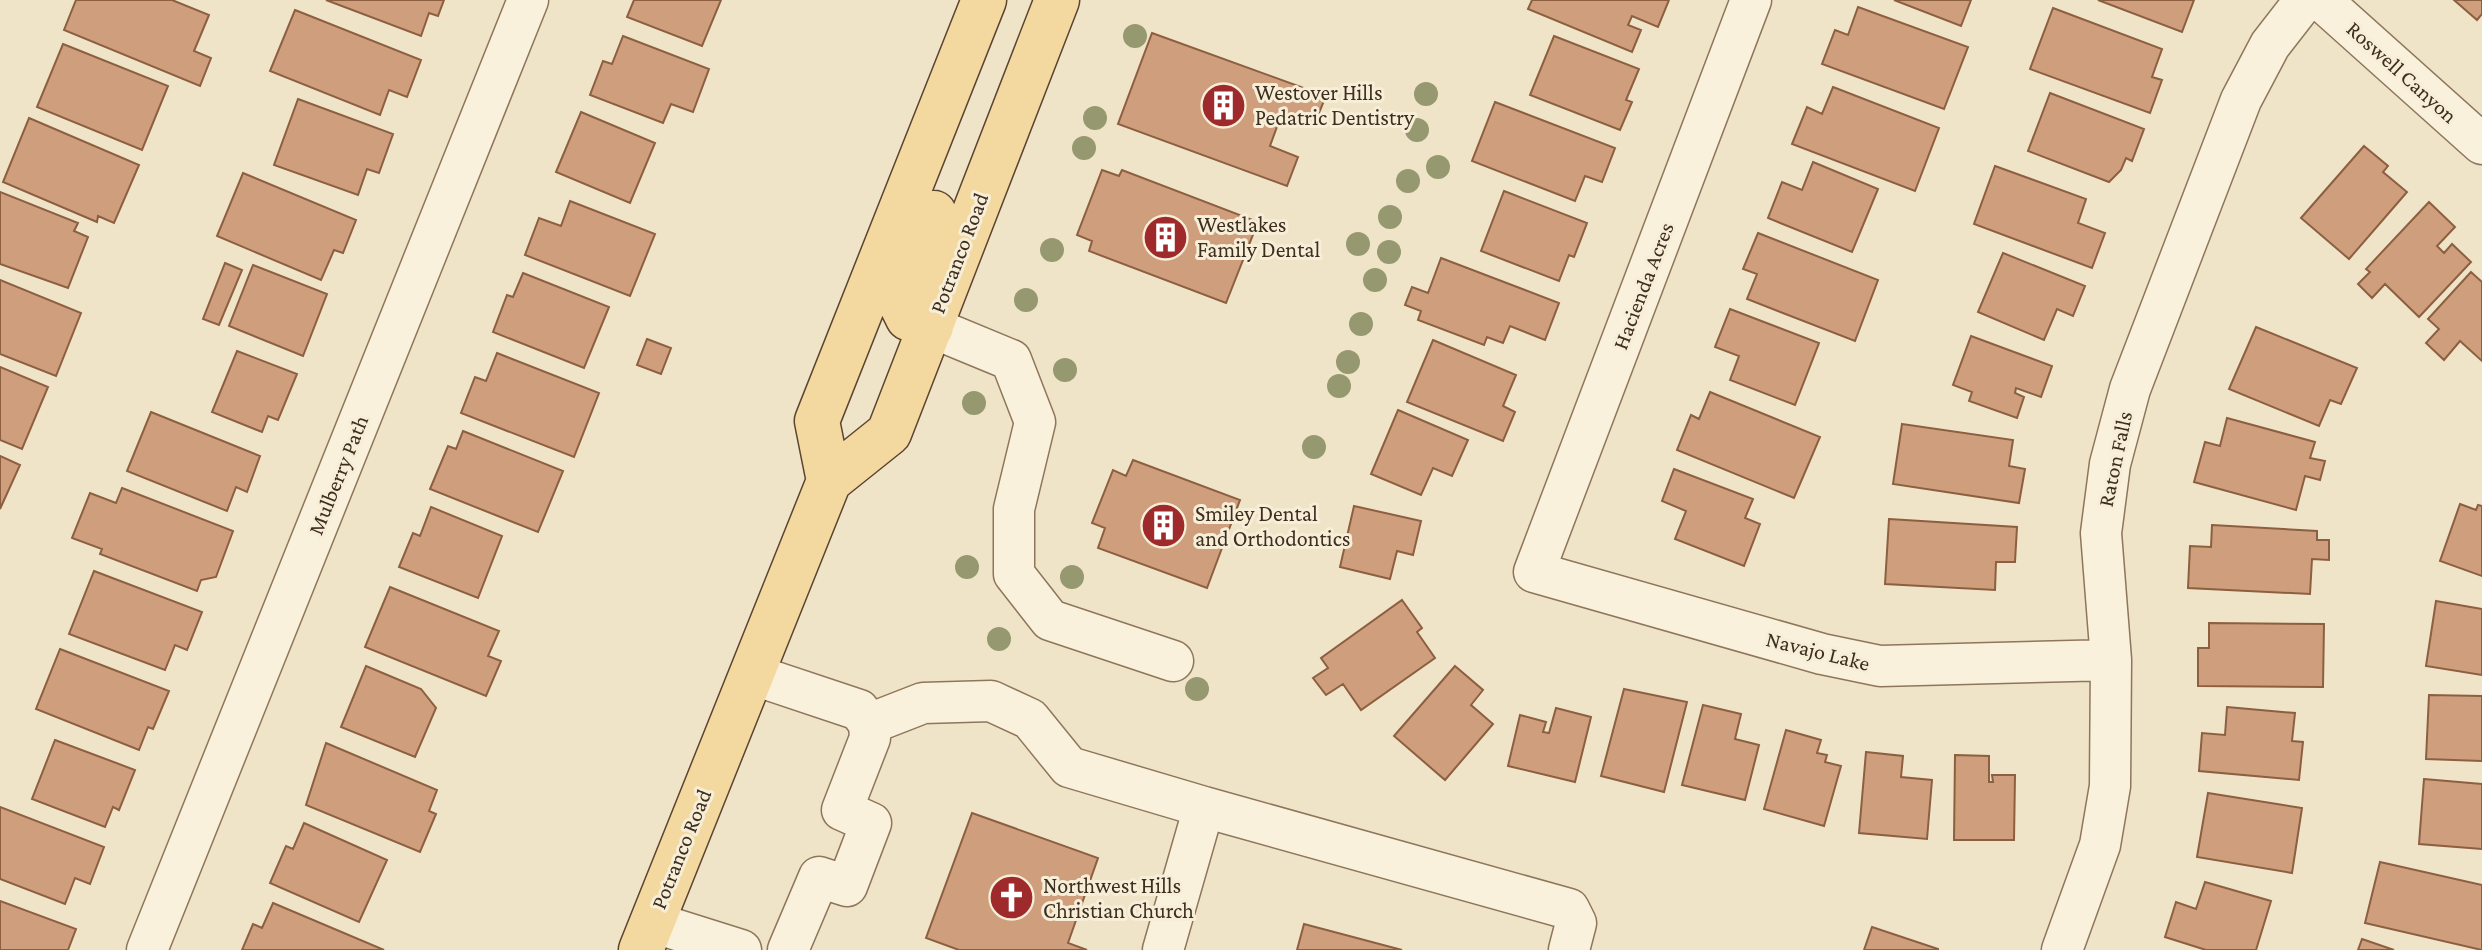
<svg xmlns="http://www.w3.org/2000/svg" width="2482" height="950" font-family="'Crimson Pro',serif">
	<rect width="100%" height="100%" fill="#f0e4c8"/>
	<!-- building -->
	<path fill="#cf9f7d" stroke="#8d5f41" stroke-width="2" d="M76,0H172L209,15L194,51L211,58L200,86L64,30Z
		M326,0H444L438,16L429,13L421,36Z
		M634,0H721L702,46L627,17Z
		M1532,0H1669L1658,27L1632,16L1628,25L1641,30L1632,52L1528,9Z
		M1894,0H1971L1961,26Z
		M2098,0H2194L2182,32Z
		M2454,0H2482V14L2477,20Z
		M1858,7L1968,47L1944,109L1822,64L1835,30L1848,35Z
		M2053,8L2162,49L2152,77L2162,80L2150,113L2030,69Z
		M295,10L421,60L407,97L389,90L380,115L270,71Z
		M1152,33L1326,96L1314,125L1282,113L1270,146L1298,157L1287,186L1118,124Z
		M623,36L709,69L693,112L671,104L663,123L590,95L603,61L612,64Z
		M1554,36L1639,69L1626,100L1632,102L1620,130L1530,95Z
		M63,44L168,86L142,150L37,107Z
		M1833,87L1939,128L1915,191L1792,144L1807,107L1822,114Z
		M2050,93L2144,129L2132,161L2126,158L2121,170L2109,182L2028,151Z
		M298,99L393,134L379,173L367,169L358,195L274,165Z
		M1495,102L1615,148L1602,182L1585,176L1575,201L1472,161Z
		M581,112L655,143L630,203L556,172Z
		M29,118L139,165L114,223L98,216L97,222L3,182Z
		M2364,146L2388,166L2383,172L2407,192L2349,259L2301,218Z
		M1813,162L1878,189L1852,252L1768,218L1782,182L1802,190Z
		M1995,166L2086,199L2078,223L2105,233L2092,268L1974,224Z
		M1102,170L1119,176L1122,170L1258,222L1226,303L1089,251L1092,241L1077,235Z
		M243,173L356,220L343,253L334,250L321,280L217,236Z
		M1504,191L1587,223L1574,257L1569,255L1559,281L1481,251Z
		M0,192L78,223L74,231L88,237L68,288L0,264Z
		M570,201L655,234L630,296L525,255L539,218L561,226Z
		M2429,202L2455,227L2437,246L2444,253L2452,244L2471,262L2419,317L2385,284L2372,298L2358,284L2370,272L2366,269Z
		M1758,233L1878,280L1855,341L1747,299L1757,274L1743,269Z
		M2003,253L2085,286L2073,316L2057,309L2044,340L1978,312Z
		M1441,258L1559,303L1545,340L1510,326L1503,343L1487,337L1484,345L1418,320L1421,311L1405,305L1412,287L1428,293Z
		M225,263L242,270L219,325L203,319Z
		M253,265L327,294L303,356L229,326Z
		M2471,272L2482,282V361L2460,341L2444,360L2426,343L2439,329L2428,319Z
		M523,273L609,307L584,368L493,332L507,295L513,297Z
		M0,280L81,313L56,376L0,354Z
		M1730,309L1819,343L1795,405L1730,380L1739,356L1715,347Z
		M2256,327L2357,368L2341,404L2330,400L2319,426L2229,389Z
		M1971,336L2052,366L2041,397L2016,388L2015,393L2024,397L2017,418L1969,401L1972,392L1953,385Z
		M647,339L671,348L661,374L637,365Z
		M1433,340L1516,375L1503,406L1515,412L1503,441L1407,402Z
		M237,351L297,374L278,420L268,416L262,432L212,412Z
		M497,353L599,393L574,457L461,413L475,377L486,381Z
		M0,367L48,387L22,449L0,440Z
		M1710,392L1820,437L1794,498L1677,450L1691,415L1699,419Z
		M1398,410L1468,440L1452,476L1433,468L1421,495L1371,474Z
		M151,412L260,456L247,492L236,487L227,511L127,471Z
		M2227,418L2315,442L2310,458L2325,461L2320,480L2305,476L2296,510L2194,482L2205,442L2220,446Z
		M1902,424L2013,440L2009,466L2025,469L2019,503L1893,484Z
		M463,431L563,471L538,532L430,489L448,446L456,449Z
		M0,456L20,465L0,509Z
		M1133,460L1240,500L1207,588L1098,548L1105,528L1092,523L1113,470L1126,476Z
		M1674,469L1753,499L1745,518L1760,524L1744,566L1675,539L1686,511L1662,501Z
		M122,488L233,531L216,577L201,580L197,591L100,554L102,549L72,538L90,493L116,503Z
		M2460,504L2476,510L2478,505L2482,506V576L2440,561Z
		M1354,506L1421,521L1413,555L1397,551L1390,579L1340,567Z
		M431,507L502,536L478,598L399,567L413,533L420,536Z
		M1889,519L2017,527L2015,562H1996L1995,590L1885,584Z
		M2212,525L2317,531V540H2329V560L2312,559L2310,594L2188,588L2190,546L2211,547Z
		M94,571L202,612L187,650L175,645L165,670L69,634Z
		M390,587L499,631L488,656L501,661L486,696L365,647Z
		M1402,600L1422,628L1417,632L1435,658L1361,710L1343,684L1326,695L1313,678L1328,668L1321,658Z
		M2436,601L2482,609V675L2426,666Z
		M2209,623L2324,624L2323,687L2198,686V648H2209Z
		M60,649L169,691L153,729L148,727L139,750L36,709Z
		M366,666L421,689L436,708L415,757L341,727Z
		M1455,666L1483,690L1471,705L1493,724L1445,780L1394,736Z
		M1624,689L1687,702L1664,792L1601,776Z
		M2429,695L2482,696V761L2426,759Z
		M1703,705L1741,714L1735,739L1759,745L1745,800L1682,785Z
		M2227,707L2295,713L2292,741L2303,742L2299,780L2199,771L2202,733L2225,735Z
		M1556,708L1591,717L1575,782L1508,766L1520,715L1546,722L1543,732L1549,733Z
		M1786,730L1821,740L1817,753L1827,755L1825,762L1841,766L1824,826L1764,809Z
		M55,740L135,770L119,810L113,807L105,827L32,799Z
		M326,743L437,790L429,811L436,814L420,852L306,805Z
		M1866,752L1903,756L1901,777L1932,780L1927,839L1859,833Z
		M1955,755L1989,756V782H1993L1992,775H2015L2014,840H1954Z
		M2424,779L2482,784V849L2419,844Z
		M2208,793L2302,808L2292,873L2197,857Z
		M0,807L104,847L90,884L75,878L65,904L0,879Z
		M972,813L1098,858L1068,943L1087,950H959L926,938Z
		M304,823L387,860L359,922L270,883L286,846L293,849Z
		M2380,862L2482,885V950L2365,923Z
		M2205,882L2271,901L2256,950H2206L2165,937L2176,902L2196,909Z
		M0,901L76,929L68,950H0Z
		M273,903L384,950H242L253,924L262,928Z
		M1304,924L1402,950H1297Z
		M1872,927L1938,949V950H1864Z
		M2362,939L2394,950H2358Z"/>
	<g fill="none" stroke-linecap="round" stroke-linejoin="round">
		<defs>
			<path id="minor" d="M1751,0L1534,572L1822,654L1880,666L2111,660
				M2321,0L2482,144
				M931,327L1011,360L1035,422L1014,509V574L1050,620L1173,661
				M751,674L859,710L869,724L870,738L842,810L871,823L847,886L819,877L788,950
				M869,724L923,703L991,701L1030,719L1069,767L1204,807L1163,950
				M1204,807L1569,909L1576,923L1569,950
				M652,922L741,950
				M147,950L528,0
				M2062,950L2100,845L2110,786L2111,660L2101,533L2110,464L2130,389L2241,100L2270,45L2305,0"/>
			<path id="major" d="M931,327L908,318L901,304L934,213
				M829,481L817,421L984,0
				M641,950L829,481L889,433L1057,0"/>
		</defs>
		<!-- minor casing -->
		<use href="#minor" stroke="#8d765c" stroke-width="43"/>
		<!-- major casing -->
		<use href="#major" stroke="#5b4430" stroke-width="47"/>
		<!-- minor -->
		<use href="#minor" stroke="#faf1dc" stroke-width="40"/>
		<!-- major -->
		<use href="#major" stroke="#f3d9a0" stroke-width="44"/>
	</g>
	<!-- trees -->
	<g fill="#96986f">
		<circle cx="1135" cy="36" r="12"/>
		<circle cx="1426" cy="94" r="12"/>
		<circle cx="1095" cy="118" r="12"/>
		<circle cx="1417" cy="130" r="12"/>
		<circle cx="1084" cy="148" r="12"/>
		<circle cx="1438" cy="167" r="12"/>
		<circle cx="1408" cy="181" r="12"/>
		<circle cx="1390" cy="217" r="12"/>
		<circle cx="1358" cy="244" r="12"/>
		<circle cx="1052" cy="250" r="12"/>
		<circle cx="1389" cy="252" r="12"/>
		<circle cx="1375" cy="280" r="12"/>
		<circle cx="1026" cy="300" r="12"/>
		<circle cx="1361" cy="324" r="12"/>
		<circle cx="1348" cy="362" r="12"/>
		<circle cx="1065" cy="370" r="12"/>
		<circle cx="1339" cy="386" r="12"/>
		<circle cx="974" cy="403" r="12"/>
		<circle cx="1314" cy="447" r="12"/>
		<circle cx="967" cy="567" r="12"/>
		<circle cx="1072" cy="577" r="12"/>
		<circle cx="999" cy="639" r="12"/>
		<circle cx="1197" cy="689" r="12"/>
	</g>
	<!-- icons -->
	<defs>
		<symbol id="building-disc" viewBox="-11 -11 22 22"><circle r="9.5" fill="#9e2a2b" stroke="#f7eed8"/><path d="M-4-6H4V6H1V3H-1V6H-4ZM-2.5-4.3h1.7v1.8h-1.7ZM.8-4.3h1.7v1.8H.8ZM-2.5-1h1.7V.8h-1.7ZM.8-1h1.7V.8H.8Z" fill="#fff"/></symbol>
		<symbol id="church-disc" viewBox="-11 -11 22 22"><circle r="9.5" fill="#9e2a2b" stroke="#f7eed8"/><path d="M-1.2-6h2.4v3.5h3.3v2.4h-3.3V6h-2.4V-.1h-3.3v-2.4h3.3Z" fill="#fff"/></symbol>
	</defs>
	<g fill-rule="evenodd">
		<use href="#building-disc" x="1198" y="80" width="51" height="51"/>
		<use href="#building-disc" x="1140" y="212" width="51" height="51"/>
		<use href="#building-disc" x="1138" y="500" width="51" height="51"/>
		<use href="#church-disc" x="986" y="872" width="51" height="51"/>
	</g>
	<g text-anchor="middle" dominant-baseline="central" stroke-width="6" stroke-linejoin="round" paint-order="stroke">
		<!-- street labels -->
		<g font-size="22" fill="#3d2e20" stroke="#f7eed8">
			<text transform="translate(2402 72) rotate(42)">Roswell Canyon</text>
			<text transform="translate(959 253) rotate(-69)">Potranco Road</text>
			<text transform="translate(1643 286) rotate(-69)">Hacienda Acres</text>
			<text transform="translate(2115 459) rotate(-78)">Raton Falls</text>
			<text transform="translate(338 475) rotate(-68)">Mulberry Path</text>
			<text transform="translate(1818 651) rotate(14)">Navajo Lake</text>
			<text transform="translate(681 849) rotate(-68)">Potranco Road</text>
		</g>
		<!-- poi labels -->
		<g font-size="22" fill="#3d2e20" stroke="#f7eed8" text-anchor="start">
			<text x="1255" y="92">Westover Hills<tspan x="1255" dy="25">Pedatric Dentistry</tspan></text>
			<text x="1197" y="224">Westlakes<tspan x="1197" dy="25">Family Dental</tspan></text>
			<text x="1195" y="513">Smiley Dental<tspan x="1195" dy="25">and Orthodontics</tspan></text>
			<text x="1043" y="885">Northwest Hills<tspan x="1043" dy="25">Christian Church</tspan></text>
		</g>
	</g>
</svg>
